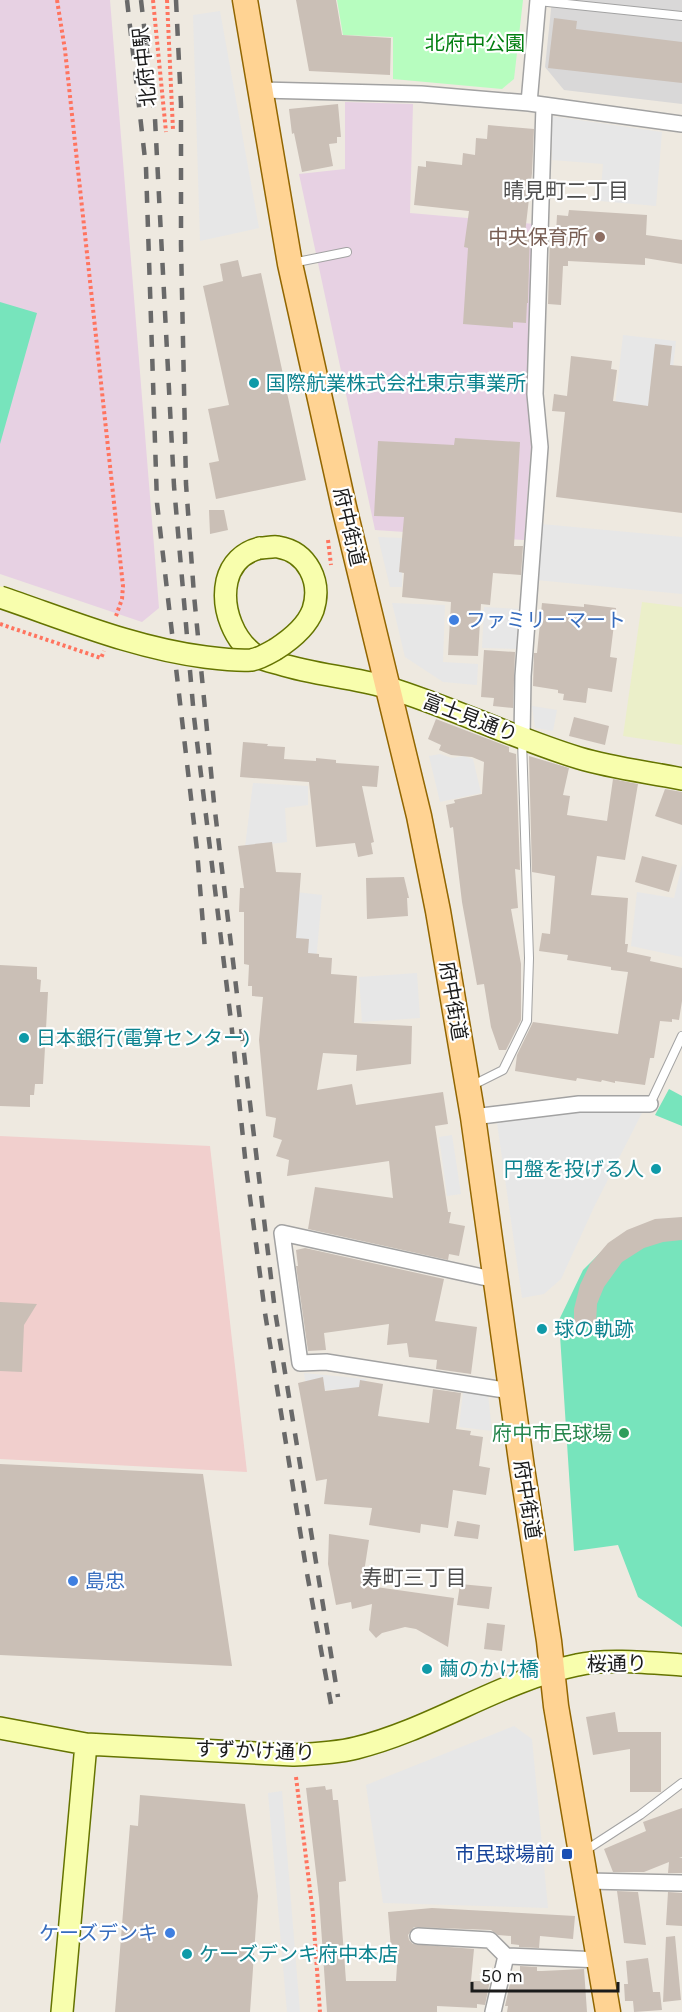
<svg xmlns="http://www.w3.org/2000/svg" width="682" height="2012" font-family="Karla,'Noto Sans JP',sans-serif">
	<rect width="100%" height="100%" fill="#eee9e0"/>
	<!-- residential -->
	<path fill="#d9d8d8" d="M552,0H682V104L564,90L545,67Z"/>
	<!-- commercial -->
	<path fill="#f1cfcd" d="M0,1136L210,1146L247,1472L0,1459Z"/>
	<!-- industrial -->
	<path fill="#e7d1e3" d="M0,0H110L159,608L142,622L0,574Z
		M345,102L413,104L410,213L534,224L527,388L531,446L524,540L375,530L299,174L345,169Z"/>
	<!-- farmland -->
	<path fill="#ebefc9" d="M642,602L682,607V745L623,736Z"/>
	<!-- park -->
	<path fill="#b7fdbf" d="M337,0H523L514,79L502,89L393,79V37L343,35Z"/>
	<!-- pitch -->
	<path fill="#77e4bc" d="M0,302L37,313L0,444Z
		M669,1089L682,1096V1126L655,1115Z
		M682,1220V1627L638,1597L618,1545L574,1551L559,1320L583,1270L613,1240Z"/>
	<!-- parking -->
	<path fill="#e7e7e7" d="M220,11L259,228L200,241L193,15Z
		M551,116L662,132L656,206L600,201L603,164L552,160Z
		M623,335L676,341L664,447L611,441Z
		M541,524L682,537V594L536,580Z
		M378,537L403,538L402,587H390Z
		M392,603L445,605L443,662L478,664L477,685L443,682L405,657Z
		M484,607L521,609L520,649L482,648Z
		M532,706L557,710L553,731L535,728Z
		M440,754L452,758L464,756L473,759L481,793L440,802L429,756Z
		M253,783L308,786V805L285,808L287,842L245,847Z
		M682,865V957L631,946L637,892L674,898Z
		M295,892L322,895L315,972L288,970Z
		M417,973L420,1018L362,1022L359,977Z
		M579,1112L642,1113L595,1205L561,1279L544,1294L522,1298L497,1123Z
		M452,1135L461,1194L447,1196L439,1137Z
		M304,1373L366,1379L365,1391L335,1389L307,1393Z
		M463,1392L488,1395L492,1431L459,1427Z
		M514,1726L532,1739L548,1908L383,1903L366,1785Z
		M282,1791L300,2012H287L268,1793Z"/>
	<!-- building -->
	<path fill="#cabfb6" d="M296,0H336L342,35L391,38L390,75L309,71Z
		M554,18L577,21L576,29L682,42V83L548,68Z
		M338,104L341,137H337V143L329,144L333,166L302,172L294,133L292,134L289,109Z
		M488,125L534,129L532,173L525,233H530L528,303H527L526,323L513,322V328L463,324L468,248L464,247L469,211L414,205L418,166L426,167V161L462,165L463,153L475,155L476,138L487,139Z
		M569,210L647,215L646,235L682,240V264L645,258V265L568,261V266H563L561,305L548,304L550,233H556L557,215L568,216Z
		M238,260L242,277L261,273L306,480L216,499L209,463L219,461L208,409L229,405L203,286L223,281L220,264Z
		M655,344L672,346L670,365L682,366V513L556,497L565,412L552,411L554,394L567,396L571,356L612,361L611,369L617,370L613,401L648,406Z
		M455,438L520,442L514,546H523L521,575L493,573L490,605L481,604L478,656L448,655L451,602L402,597L404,573L399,572L404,517L374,516L378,441L454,445Z
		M209,510H224L228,530L210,534Z
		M542,603L584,607V604L616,608L610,657L617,658L612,692L588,688L586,703L563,700L564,694L558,693V690L533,686L534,653H537Z
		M484,650L515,652L513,708L493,706L494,698L481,697Z
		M574,717L609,726L605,745L569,736Z
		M436,719L509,747V752L516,754L520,870L515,869L518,908L511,909L521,964V1020L506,1050H499L491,1027L484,984L477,985L462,902L453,827L450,828L446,805L455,803L454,800L482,794L484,762L472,757L451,755L439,750L441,745L428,739Z
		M243,742L268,744L267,746L285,747L284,759L316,761V758L336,760V763L379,766L377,787L362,786L374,842L371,843L373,854L358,857L355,843L316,847L309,782L240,777Z
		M529,756L569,768L563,795L570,796L567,815L607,821L613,779L638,784L625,860L597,856L591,895L628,898L625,944H628L627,952L651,957L650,961L682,968V1001L679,1020L672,1019V1022L660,1021L654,1058H650L645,1085L615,1081V1083L602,1080L601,1082L577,1078L576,1081L515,1071L517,1055L533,1022L618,1034L628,972L611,970V967L567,960L568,955L539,951L542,933L550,934L555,876L532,872Z
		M665,789L682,792V825L655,816Z
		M272,842L276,872L301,873L296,938L309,939L308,953L319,954V957L332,958L331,974L357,976L354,1023L412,1026L411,1064L356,1071L357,1055L323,1053L317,1090L352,1084L356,1105L443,1092L448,1124L435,1126L448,1212H451L449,1223L465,1226L459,1256L449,1254L448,1260L308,1229L315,1187L393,1198L389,1161L287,1176L289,1160L276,1156L282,1140L273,1137L276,1118L266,1116L259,1040L263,997L252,996V986H248L249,965L244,964V912H239L240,888H244L238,846Z
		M642,856L677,865L669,892L635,882Z
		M404,877L409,898H407L408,916L367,919L366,878Z
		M0,965L37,967V979L41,980L40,992H48L43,1084H35L34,1095H30V1107L0,1106Z
		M682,1217V1240L663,1242L644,1248L622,1262L604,1287L597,1304L596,1324L574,1323V1309L580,1285L590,1264L608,1243L627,1230L655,1219Z
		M305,1248L444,1279L435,1321L477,1327L471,1374L436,1369L437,1360L409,1357L407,1343L387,1345L389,1324L324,1333L326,1350L308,1351L296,1266H298L296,1250Z
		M0,1302L37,1304L24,1325L22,1372L0,1371Z
		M323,1377L325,1391L359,1387L360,1380L383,1384L378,1416L429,1423L433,1389L461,1393L456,1429L471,1431L470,1435L483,1437L479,1466L490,1468L486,1495L453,1490L448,1528L421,1524L420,1533L369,1525L372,1508L324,1504L327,1479L316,1481L298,1383Z
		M0,1464L203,1474L232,1666L0,1655Z
		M457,1521L480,1525L478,1539L454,1536Z
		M329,1534L369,1540L362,1585L454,1598L448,1647L416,1629L405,1627L382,1633L376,1638L369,1630L372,1604L352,1609L351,1602L336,1605L328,1564Z
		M460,1584L492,1587L489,1609L457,1605Z
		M487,1623L505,1625L502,1651L484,1649Z
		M615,1712L618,1732H661V1792H630V1749L593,1755L586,1717Z
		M325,1786L326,1790L332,1789L333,1800H338L346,1881L339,1882V1888L346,1981H396L398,1949H391L388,1912L432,1908L575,1916L573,1939L540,1936L539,1948L519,1947V1945L511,1944V1936L498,1935L491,1930L414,1927L408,1935L409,1940L413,1944L474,1949L471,1981H490L485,2005L477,2004V2008L437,2006V2012H327L319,1898L306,1788Z
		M140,1795L245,1804L258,1896L250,2012H115L130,1825L138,1826Z
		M682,1808V1857L679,1858H682V1873H668L669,1862L644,1872H613L604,1849L646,1831L643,1822Z
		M617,1891L638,1892L646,1945L624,1943Z
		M668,1892L682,1893V1926L666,1925Z
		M675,1936L681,2000L663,2002L666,1937Z
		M648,1958L653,1992H660L662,2010L634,2012L633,2001H625L624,1984H628L626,1961Z
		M520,1966L537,1967V1971H542L584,1969L587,2012H507L508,2006H505L511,1979H520Z"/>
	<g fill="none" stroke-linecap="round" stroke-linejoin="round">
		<defs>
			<path id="lane" d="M538,1L682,16
				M292,263L347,252
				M471,1086L503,1070L527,1021L529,958L522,740
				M650,1104L682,1036
				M583,1852L640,1815L682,1783"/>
			<path id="street" d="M538,0L529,103L682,124
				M261,90L421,94L529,103
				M522,738L523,676L540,447L535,394L544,106
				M473,1117L579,1104H650
				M496,1280L282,1233L300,1363L326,1362L511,1391
				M587,1881L682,1883
				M418,1936L490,1940L506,1956
				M493,2012L506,1956L600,1960"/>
			<path id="secondary" d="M260,548C243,552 231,564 227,581C221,609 234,642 258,657C264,660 273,662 280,664C315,675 351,677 386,687C452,707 513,738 579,758C612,768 648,772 682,779
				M0,1728L86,1744L293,1755C314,1754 336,1753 356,1748C433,1729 500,1681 577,1665C606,1658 653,1663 682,1665
				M62,2012L86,1744"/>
			<path id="primary" d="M245,0L290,264L344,507L419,816L438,911L473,1117L522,1468L549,1641L556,1706L608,2012"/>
		</defs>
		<!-- lane casing -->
		<use href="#lane" stroke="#a2a2a2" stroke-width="10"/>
		<!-- street casing -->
		<use href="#street" stroke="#a2a2a2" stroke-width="18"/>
		<!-- secondary casing -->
		<use href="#secondary" stroke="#657400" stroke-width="24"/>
		<!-- primary casing -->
		<use href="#primary" stroke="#926600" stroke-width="27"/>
		<!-- path -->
		<path stroke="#ff745f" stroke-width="4" stroke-dasharray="3 3" stroke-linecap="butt" d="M57,0L65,50L123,586L122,599L116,616
			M153,0L166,132
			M167,0L173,130
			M328,540L331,565
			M0,624L101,658L104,651
			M296,1777L313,1914L320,2012"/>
		<!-- lane -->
		<use href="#lane" stroke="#fff" stroke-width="8"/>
		<!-- street -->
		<use href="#street" stroke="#fff" stroke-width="15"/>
		<!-- secondary -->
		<use href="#secondary" stroke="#f8fead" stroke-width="21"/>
		<!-- primary -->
		<use href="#primary" stroke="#ffd393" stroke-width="24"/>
		<!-- rail -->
		<path stroke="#696969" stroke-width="4.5" stroke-dasharray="12 12" stroke-linecap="butt" d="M127,0L146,168L157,503L197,850L205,950
			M141,0L155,119L174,486L194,717L231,1021L246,1167L265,1313L306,1568L333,1715
			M176,0L181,104V245L186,484L194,595L214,803L275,1311L338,1697"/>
		<defs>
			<path id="secondary-bridge" d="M0,597C68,620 134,648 205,657C221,659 236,661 251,660C259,659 269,653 276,649C290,640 307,626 313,610C322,582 308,552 278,547C273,546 266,548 260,548"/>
		</defs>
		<!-- secondary-bridge casing -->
		<use href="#secondary-bridge" stroke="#657400" stroke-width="24" stroke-linecap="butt"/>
		<!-- secondary-bridge -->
		<use href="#secondary-bridge" stroke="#f8fead" stroke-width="21"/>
	</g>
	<!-- markers -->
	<circle fill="#8d6e63" stroke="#fff" stroke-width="2" cx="600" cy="237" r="6"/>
	<g fill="#0f9aa8" stroke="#fff" stroke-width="2">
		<circle cx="254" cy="383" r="6"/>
		<circle cx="24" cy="1038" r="6"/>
		<circle cx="656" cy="1169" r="6"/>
		<circle cx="542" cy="1329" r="6"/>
		<circle cx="427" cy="1669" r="6"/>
		<circle cx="187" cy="1954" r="6"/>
	</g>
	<g fill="#3f7fe0" stroke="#fff" stroke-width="2">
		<circle cx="454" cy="620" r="6"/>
		<circle cx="73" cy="1581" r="6"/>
		<circle cx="170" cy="1933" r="6"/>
	</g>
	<circle fill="#2e9e5b" stroke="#fff" stroke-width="2" cx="624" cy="1433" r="6"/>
	<rect fill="#1a4fb4" stroke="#fff" stroke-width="2" x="561" y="1848" width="12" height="12" rx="3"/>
	<g text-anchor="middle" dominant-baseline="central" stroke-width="4.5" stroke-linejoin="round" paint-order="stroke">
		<!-- park labels -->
		<g font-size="20" fill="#037f11" stroke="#fff">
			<text x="475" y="43">北府中公園</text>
		</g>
		<!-- street labels -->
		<g font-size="20" fill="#1b1b1b" stroke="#fff">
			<text transform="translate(145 67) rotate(-96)">北府中駅</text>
			<text transform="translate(349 527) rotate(77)">府中街道</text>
			<text transform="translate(470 718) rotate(21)">富士見通り</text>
			<text transform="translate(453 1001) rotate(80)">府中街道</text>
			<text transform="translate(527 1500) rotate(81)">府中街道</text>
			<text transform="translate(617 1664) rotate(-1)">桜通り</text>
			<text transform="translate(255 1751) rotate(2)">すずかけ通り</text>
		</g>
		<!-- education labels -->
		<g font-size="20" fill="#785e54" stroke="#fff" text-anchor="end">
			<text x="588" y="237">中央保育所</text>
		</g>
		<!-- culture labels -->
		<g font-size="20" fill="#0d838f" stroke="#fff" text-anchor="start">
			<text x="266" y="383">国際航業株式会社東京事業所</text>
			<text x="36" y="1038">日本銀行(電算センター)</text>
			<text x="644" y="1169" text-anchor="end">円盤を投げる人</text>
			<text x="554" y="1329">球の軌跡</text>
			<text x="439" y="1669">繭のかけ橋</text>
			<text x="199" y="1954">ケーズデンキ府中本店</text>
		</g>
		<!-- shop labels -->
		<g font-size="20" fill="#366cbe" stroke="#fff" text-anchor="start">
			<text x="466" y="620">ファミリーマート</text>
			<text x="85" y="1581">島忠</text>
			<text x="158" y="1933" text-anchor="end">ケーズデンキ</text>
		</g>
		<!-- leisure labels -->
		<g font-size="20" fill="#27864d" stroke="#fff" text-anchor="end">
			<text x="612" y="1433">府中市民球場</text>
		</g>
		<!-- transit labels -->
		<g font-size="20" fill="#164399" stroke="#fff" text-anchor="end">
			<text x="555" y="1854">市民球場前</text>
		</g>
		<!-- neighbourhood labels -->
		<g font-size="21" fill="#4e4e4e" stroke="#fff">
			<text x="566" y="191">晴見町二丁目</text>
			<text x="414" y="1578">寿町三丁目</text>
		</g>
	</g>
	<!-- scale -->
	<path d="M472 1982v9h146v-9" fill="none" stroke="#1b1b1b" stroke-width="3"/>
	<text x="481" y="1982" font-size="18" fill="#1b1b1b" stroke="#ffffff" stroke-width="4.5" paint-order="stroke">50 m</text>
</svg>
